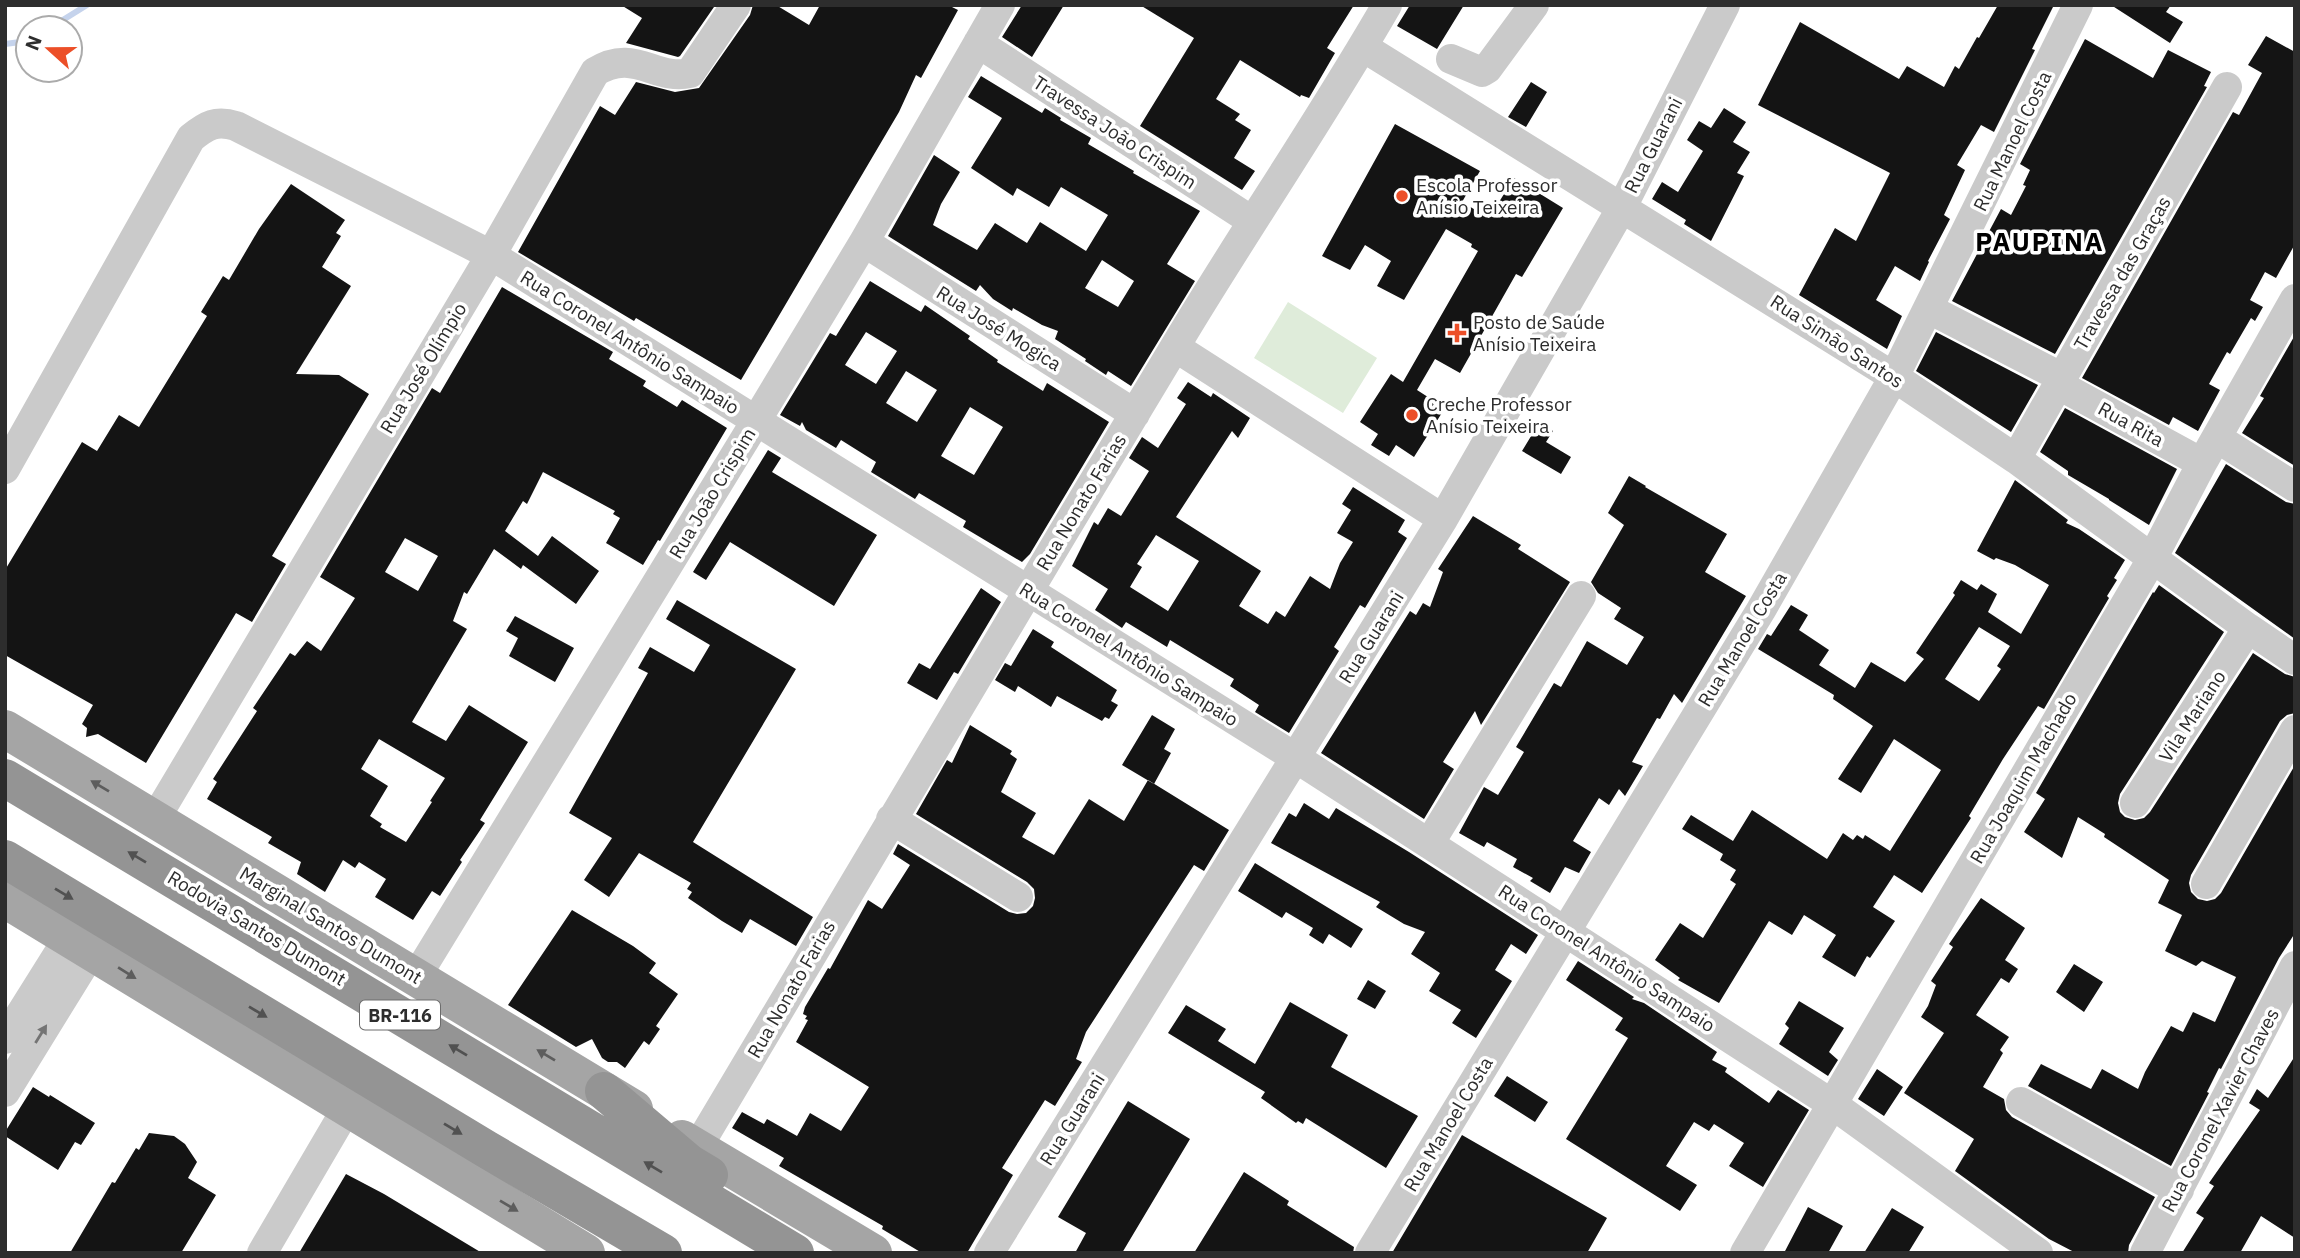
<svg xmlns="http://www.w3.org/2000/svg" width="2300" height="1258" font-family="'IBM Plex Sans',sans-serif">
	<rect width="100%" height="100%" fill="#fff"/>
	<!-- green -->
	<path fill="#dfecda" d="M1288,302L1377,358L1343,413L1254,358Z"/>
	<g fill="none" stroke-linecap="round" stroke-linejoin="round">
		<!-- stream -->
		<path stroke="#c5d3ec" stroke-width="6" d="M50,28L87,5
			M5,44L28,41"/>
	</g>
	<!-- building -->
	<path fill="#141414" fill-rule="evenodd" d="M621,5H711L714,7L680,56L678,57L626,43L642,18Z
		M753,5H776L809,25L820,5H948L958,10L921,78L916,75L899,112L741,380L636,318L634,321L518,252L600,106L615,115L636,82L675,92L699,88L750,15Z
		M1022,5H1064L1032,57L1002,37Z
		M1140,5H1354L1327,48L1335,53L1309,98L1301,95L1300,97L1240,60L1216,99L1240,114L1235,120L1251,130L1234,158L1255,171L1242,190L1140,126L1194,38Z
		M1410,5H1464L1437,49L1397,26Z
		M1998,5H2054L2032,49L2035,50L1994,132L1981,125L1957,165L1965,170L1944,215L1950,219L1928,261L1929,262L1920,281L1895,266L1876,300L1902,316L1887,349L1799,295L1835,228L1856,241L1890,173L1758,105L1800,22L1899,79L1907,66L1944,87L1955,66L1959,69L1977,37L1979,38Z
		M2111,5H2171L2166,12L2183,22L2170,43Z
		M2266,36L2295,52V244L2276,278L2265,272L2250,300L2263,307L2255,321L2251,318L2230,354L2227,352L2209,384L2220,390L2198,431L2173,417L2169,425L2082,378L2225,126L2233,112L2239,115L2262,73L2248,65Z
		M2085,39L2153,78L2168,50L2211,72L2204,86L2207,87L2055,354L1952,301L2001,209L2011,215L2026,186L2023,185L2030,170L2020,164Z
		M981,76L1042,113L1045,108L1061,118L1060,120L1091,138L1088,144L1134,171L1133,173L1200,211L1167,264L1195,281L1131,386L1108,371L1106,375L1085,361L1086,359L1055,339L1058,331L1042,325L1013,308L1012,311L993,299L980,285L976,291L888,236L934,155L960,172L941,204L933,225L977,250L995,223L1027,243L1040,222L1086,251L1108,215L1061,187L1049,207L1017,188L1013,196L971,168L1002,118L968,97ZM1102,260L1134,281L1118,307L1085,288Z
		M1531,82L1547,92L1526,127L1508,117Z
		M1724,108L1746,122L1733,142L1750,152L1737,173L1744,176L1711,241L1684,224L1686,220L1652,199L1662,182L1678,192L1703,151L1687,140L1699,121L1711,128Z
		M1395,124L1480,171L1462,202L1489,218L1514,178L1563,208L1522,277L1516,274L1460,373L1435,359L1417,390L1445,408L1414,457L1396,445L1389,456L1371,445L1378,434L1360,422L1391,374L1403,382L1478,251L1471,247L1472,244L1446,229L1404,300L1377,286L1391,261L1365,245L1350,270L1322,256Z
		M291,184L345,220L336,233L341,236L322,267L351,286L296,374L339,375L369,394L272,556L286,564L252,622L236,613L146,763L98,734L86,737L87,728L82,724L93,705L5,655V570L82,442L97,451L119,415L139,427L207,316L201,312L223,276L229,280L259,229Z
		M870,281L921,312L925,305L970,336L968,339L998,360L997,362L1043,391L1047,383L1109,422L1030,554L1022,562L963,527L966,521L919,493L915,499L871,472L876,462L841,440L836,448L806,430L802,422L800,426L780,415L830,333L836,336ZM866,332L897,351L876,384L845,365ZM906,371L937,390L917,422L886,403ZM970,407L1003,427L974,475L941,456Z
		M502,287L613,352L609,359L646,381L643,386L677,407L682,400L727,428L660,541L658,540L643,565L606,543L620,518L613,514L615,511L543,472L527,504L523,501L505,531L538,556L552,536L599,571L576,604L523,565L521,569L494,549L467,594L464,592L453,621L467,629L412,722L446,741L469,705L528,742L480,820L485,823L460,860L462,862L440,896L432,891L413,920L375,897L386,879L359,862L355,868L343,860L325,892L297,874L301,862L268,843L272,837L207,799L217,782L213,779L257,711L253,708L290,653L295,656L307,641L321,651L355,598L320,577L432,388L440,393ZM405,538L438,556L418,591L385,572ZM379,739L445,778L430,801L432,802L406,842L380,827L382,824L370,816L388,786L361,769Z
		M1936,332L2038,385L2011,432L1916,371Z
		M2295,335V466L2242,433L2264,398L2260,396Z
		M1188,382L1211,397L1213,393L1250,418L1238,438L1232,431L1176,517L1261,571L1239,606L1268,624L1276,611L1285,617L1310,576L1330,589L1340,563L1353,542L1337,533L1351,510L1342,504L1353,487L1405,520L1398,532L1407,538L1365,608L1360,605L1334,647L1339,651L1289,733L1255,712L1259,705L1230,686L1234,679L1170,640L1167,647L1126,622L1122,628L1095,610L1108,589L1072,566L1094,522L1098,525L1108,508L1121,516L1149,471L1129,458L1142,437L1158,448L1186,404L1177,398ZM1156,535L1199,561L1168,611L1130,587L1142,567L1137,564Z
		M2065,408L2177,469L2149,525L2109,500V499L2068,475V471L2040,452Z
		M1539,423L1553,431L1546,442L1571,457L1561,474L1522,451Z
		M768,450L781,458L772,472L877,535L834,606L730,542L706,580L693,572Z
		M2226,464L2286,502L2295,504V639L2175,553Z
		M1629,476L1646,486L1645,487L1727,534L1705,572L1746,596L1682,703L1674,694L1660,719L1657,718L1632,762L1643,766L1625,796L1619,789L1609,805L1599,798L1573,841L1591,852L1579,873L1565,867L1550,893L1530,881L1533,878L1513,867L1517,859L1487,842L1484,847L1459,833L1484,787L1498,795L1524,752L1516,747L1554,683L1561,687L1587,641L1627,665L1644,637L1614,619L1621,608L1598,593L1591,582L1624,525L1608,513Z
		M2015,480L2068,520L2066,523L2079,529L2125,560L2114,578L2117,580L2107,596L2109,598L2044,709L2038,706L2003,759L1969,816L1971,818L1922,893L1894,875L1873,907L1895,921L1870,958L1867,956L1855,977L1822,957L1836,935L1804,915L1792,935L1769,921L1719,1003L1678,980L1680,978L1655,960L1680,923L1703,938L1736,884L1730,880L1736,870L1720,860L1723,854L1682,829L1691,815L1733,841L1752,810L1827,859L1843,833L1853,840L1857,835L1863,839L1865,835L1890,851L1941,770L1894,739L1861,793L1838,779L1873,726L1833,699L1834,695L1758,649L1767,634L1771,636L1791,605L1808,615L1799,630L1829,650L1819,665L1855,688L1871,662L1905,682L1924,659L1916,653L1955,595L1953,593L1961,580L1977,590L1981,584L1997,594L1988,612L2021,634L2049,585L2015,565L1996,558L1994,560L1977,551ZM1979,627L2010,646L1997,666L2001,669L1979,701L1945,679Z
		M1473,516L1521,545L1518,549L1570,582L1481,725L1475,711L1443,762L1454,769L1424,819L1321,753L1410,611L1416,615L1423,603L1430,607L1443,572L1438,569Z
		M2159,585L2224,632L2120,794L2118,803L2120,812L2125,817L2135,820L2144,818L2150,812L2253,653L2285,674L2295,677V713L2287,715L2280,721L2191,875L2189,883L2191,892L2198,899L2207,901L2215,899L2221,893L2295,765V933L2279,958L2221,1069L2219,1068L2207,1092L2209,1093L2171,1166L2028,1086L2041,1064L2091,1089L2102,1069L2138,1089L2145,1072L2171,1026L2183,1032L2193,1012L2215,1022L2236,977L2202,961L2196,966L2165,951L2182,915L2158,903L2169,880L2104,837L2105,834L2078,817L2062,858L2024,832L2045,799L2036,793L2153,592L2154,593Z
		M981,588L1001,602L958,674L954,672L937,700L907,683L919,663L930,669Z
		M677,600L796,669L693,842L813,917L796,946L750,919L742,933L722,921L688,898L692,892L687,889L691,883L639,853L609,897L584,880L612,838L569,813L648,673L638,668L650,647L694,672L710,645L666,619Z
		M515,616L574,648L555,682L509,656L518,638L506,631Z
		M1033,629L1054,642L1051,647L1117,690L1111,701L1118,705L1109,719L1105,717L1102,721L1057,696L1051,707L1018,686L1015,692L995,680L1005,663L1011,666Z
		M1152,715L1175,729L1164,749L1171,753L1154,784L1122,765Z
		M970,725L1012,751L1010,754L1017,759L1001,792L1036,813L1022,837L1054,855L1089,799L1124,821L1148,780L1229,830L1204,871L1194,865L1086,1032L1076,1059L1082,1062L1055,1106L1045,1100L1002,1168L1013,1175L967,1253H922L882,1229L883,1226L779,1166L784,1158L732,1128L742,1112L764,1124L767,1119L797,1136L810,1113L841,1131L869,1087L796,1042L808,1020L805,1019L807,1016L803,1014L805,1007L828,968L830,969L868,900L882,909L910,865L893,854L898,844L1009,912L1017,914L1026,913L1033,906L1035,898L1034,889L1027,882L916,814L947,760L952,763Z
		M1304,803L1329,819L1336,808L1409,852L1538,935L1526,954L1511,944L1495,970L1512,981L1476,1038L1452,1023L1461,1010L1429,991L1440,973L1411,954L1425,932L1404,924L1376,907L1380,902L1271,843L1289,813L1296,817Z
		M1255,863L1363,929L1351,948L1329,934L1323,944L1309,935L1313,928L1286,912L1282,918L1238,891Z
		M1981,898L2025,928L2005,960L2018,969L2009,983L2001,978L1976,1015L2009,1037L2000,1050L2003,1053L1983,1087L2004,1099L2006,1110L2012,1117L2155,1197L2129,1245L2128,1253H2076L2049,1239L1955,1171L1974,1139L1904,1093L1944,1033L1921,1017L1928,1006L1936,985L1931,981L1953,947L1949,944Z
		M572,910L633,946L656,963L649,973L678,994L656,1026L660,1029L649,1045L644,1041L625,1068L617,1062H608L602,1058L592,1039L576,1047L508,1005Z
		M1578,961L1634,997L1632,999L1644,1003L1717,1052L1712,1060L1727,1068L1725,1072L1769,1103L1778,1090L1809,1110L1763,1187L1729,1166L1744,1143L1714,1124L1709,1131L1694,1122L1666,1166L1697,1185L1680,1211L1566,1139L1628,1038L1615,1030L1623,1018L1566,980Z
		M2074,964L2103,982L2084,1012L2056,992Z
		M1368,980L1386,991L1375,1009L1357,999Z
		M1799,1001L1844,1028L1829,1052L1838,1060L1828,1076L1779,1044L1789,1028L1785,1024Z
		M1290,1002L1348,1035L1331,1067L1418,1116L1386,1168L1306,1118L1303,1124L1298,1121L1296,1123L1261,1098L1265,1092L1168,1033L1186,1005L1226,1029L1218,1041L1255,1064Z
		M2295,1056V1238L2261,1216L2240,1253H2182L2204,1218L2196,1213L2214,1186L2209,1183L2260,1110L2249,1103L2257,1089L2268,1098Z
		M1877,1069L1903,1087L1884,1116L1858,1099Z
		M1507,1076L1548,1102L1535,1122L1494,1096Z
		M33,1087L49,1097L50,1095L95,1123L81,1145L75,1142L58,1170L5,1136V1132Z
		M1128,1101L1190,1139L1122,1253H1075L1086,1233L1058,1217Z
		M149,1133L174,1136L185,1144L197,1162L188,1178L216,1195L181,1253H70L112,1182L115,1183L136,1148L139,1150Z
		M1462,1135L1607,1218L1587,1253H1392Z
		M1244,1172L1289,1201L1287,1205L1354,1247L1353,1253H1194Z
		M346,1174L384,1194L482,1253H299Z
		M1808,1207L1843,1226L1828,1253H1784Z
		M1892,1208L1924,1227L1908,1253H1864Z"/>
	<g fill="none" stroke-linecap="round" stroke-linejoin="round">
		<!-- minor -->
		<path stroke="#cacaca" stroke-width="30" d="M978,43L1252,221
			M1363,47L1894,377L2016,459L2248,628L2295,660
			M1451,59L1482,72L1487,69L1534,5
			M864,242L1135,414
			M1929,309L2063,378
			M1175,347L1443,519
			M2059,385L2202,463
			M2217,438L2295,487
			M2016,459L2227,87
			M5,469L191,138C207,125 216,120 236,126L491,255L1296,758L1832,1104L2038,1253
			M2135,803L2248,628
			M155,819L491,255L595,72C634,47 655,81 690,73L736,5
			M891,819L1018,897
			M1429,844L1581,596
			M2206,884L2295,730
			M416,977L756,421L864,242L1000,5
			M5,1039L69,937
			M5,1092L92,951
			M2021,1102L2179,1190
			M697,1148C858,875 1021,602 1185,330C1251,221 1323,116 1387,5
			M262,1253L347,1108
			M989,1253L1443,519L1621,209L1725,5
			M1370,1253L1761,610L1894,377L2078,5
			M1745,1253L2152,559L2202,463L2295,299
			M2145,1253L2295,966"/>
		<!-- major -->
		<path stroke="#a5a5a5" stroke-width="38" d="M5,729L634,1109
			M5,899L586,1253
			M682,1139L873,1253"/>
		<!-- highway -->
		<path stroke="#949494" stroke-width="38" d="M5,778L795,1253
			M5,859L486,1149L663,1253
			M604,1091L689,1163L709,1175"/>
	</g>
	<!-- one-way arrows -->
	<defs><path id="oneway-solid" d="M-6-.8H1V-3.2L6.5 0L1 3.2V.8H-6Z" transform="scale(1.75)"/></defs>
	<g fill="#5d5d5d">
		<use href="#oneway-solid" transform="translate(100 786) rotate(-149)"/>
		<use href="#oneway-solid" transform="translate(127 973) rotate(32)"/>
		<use href="#oneway-solid" transform="translate(546 1055) rotate(-149)"/>
		<use href="#oneway-solid" transform="translate(509 1206) rotate(31)"/>
	</g>
	<g fill="#515151">
		<use href="#oneway-solid" transform="translate(137 857) rotate(-149)"/>
		<use href="#oneway-solid" transform="translate(64 894) rotate(31)"/>
		<use href="#oneway-solid" transform="translate(258 1012) rotate(31)"/>
		<use href="#oneway-solid" transform="translate(458 1050) rotate(-149)"/>
		<use href="#oneway-solid" transform="translate(453 1129) rotate(31)"/>
		<use href="#oneway-solid" transform="translate(653 1167) rotate(-149)"/>
	</g>
	<use fill="#747474" href="#oneway-solid" transform="translate(41 1034) rotate(-58)"/>
	<!-- markers -->
	<g fill="#ec4f28" stroke="#fff" stroke-width="2.5">
		<circle cx="1402" cy="196" r="7"/>
		<path d="M1453.5 322.5h7v7h7v7h-7v7h-7v-7h-7v-7h7z"/>
		<circle cx="1412" cy="415" r="7"/>
	</g>
	<g text-anchor="middle" dominant-baseline="central" stroke-width="7" stroke-linejoin="round" paint-order="stroke">
		<!-- shield labels -->
		<rect fill="#fff" stroke="#6c6c6c" stroke-width="2" x="360" y="1000.5" width="80" height="29" rx="5"/>
		<g font-size="18" font-weight="bold" fill="#2d2d2d">
			<text x="400" y="1015">BR-116</text>
		</g>
		<!-- street labels -->
		<g font-size="19" fill="#2d2d2d" stroke="#fff">
			<text transform="translate(1115 132) rotate(33)">Travessa João Crispim</text>
			<text transform="translate(2012 141) rotate(-64)">Rua Manoel Costa</text>
			<text transform="translate(1653 145) rotate(-63)">Rua Guarani</text>
			<text transform="translate(2122 273) rotate(-60)">Travessa das Graças</text>
			<text transform="translate(999 328) rotate(32)">Rua José Mogica</text>
			<text transform="translate(1837 341) rotate(33)">Rua Simão Santos</text>
			<text transform="translate(630 342) rotate(32)">Rua Coronel Antônio Sampaio</text>
			<text transform="translate(423 368) rotate(-59)">Rua José Olímpio</text>
			<text transform="translate(2131 424) rotate(29)">Rua Rita</text>
			<text transform="translate(712 493) rotate(-59)">Rua João Crispim</text>
			<text transform="translate(1081 502) rotate(-59)">Rua Nonato Farias</text>
			<text transform="translate(1371 637) rotate(-58)">Rua Guarani</text>
			<text transform="translate(1742 639) rotate(-59)">Rua Manoel Costa</text>
			<text transform="translate(1129 654) rotate(32)">Rua Coronel Antônio Sampaio</text>
			<text transform="translate(2192 716) rotate(-57)">Vila Mariano</text>
			<text transform="translate(2023 778) rotate(-60)">Rua Joaquim Machado</text>
			<text transform="translate(331 925) rotate(31)">Marginal Santos Dumont</text>
			<text transform="translate(257 928) rotate(31)">Rodovia Santos Dumont</text>
			<text transform="translate(1607 958) rotate(33)">Rua Coronel Antônio Sampaio</text>
			<text transform="translate(791 989) rotate(-60)">Rua Nonato Farias</text>
			<text transform="translate(2220 1110) rotate(-62)">Rua Coronel Xavier Chaves</text>
			<text transform="translate(1072 1119) rotate(-58)">Rua Guarani</text>
			<text transform="translate(1448 1124) rotate(-59)">Rua Manoel Costa</text>
		</g>
		<!-- poi labels -->
		<g font-size="19" fill="#2d2d2d" stroke="#fff" text-anchor="start">
			<text x="1416" y="185">Escola Professor<tspan x="1416" dy="22">Anísio Teixeira</tspan></text>
			<text x="1473" y="322">Posto de Saúde<tspan x="1473" dy="22">Anísio Teixeira</tspan></text>
			<text x="1426" y="404">Creche Professor<tspan x="1426" dy="22">Anísio Teixeira</tspan></text>
		</g>
		<!-- district labels -->
		<g font-size="26" font-weight="bold" letter-spacing="2" fill="#000" stroke="#fff">
			<text x="2040" y="241">PAUPINA</text>
		</g>
	</g>
	<!-- border -->
	<rect width="2300" height="1258" fill="none" stroke="#2d2d2d" stroke-width="14"/>
	<!-- north arrow -->
	<g transform="translate(49 49) rotate(291)"><circle r="33" fill="#ffffff" stroke="#ababab" stroke-width="2"/>
	<path d="M0-5L12 26L0 18L-12 26Z" fill="#ec4f28"/>
	<text y="-10" font-size="19" font-weight="bold" text-anchor="middle" fill="#2d2d2d">N</text>
	</g>
</svg>
